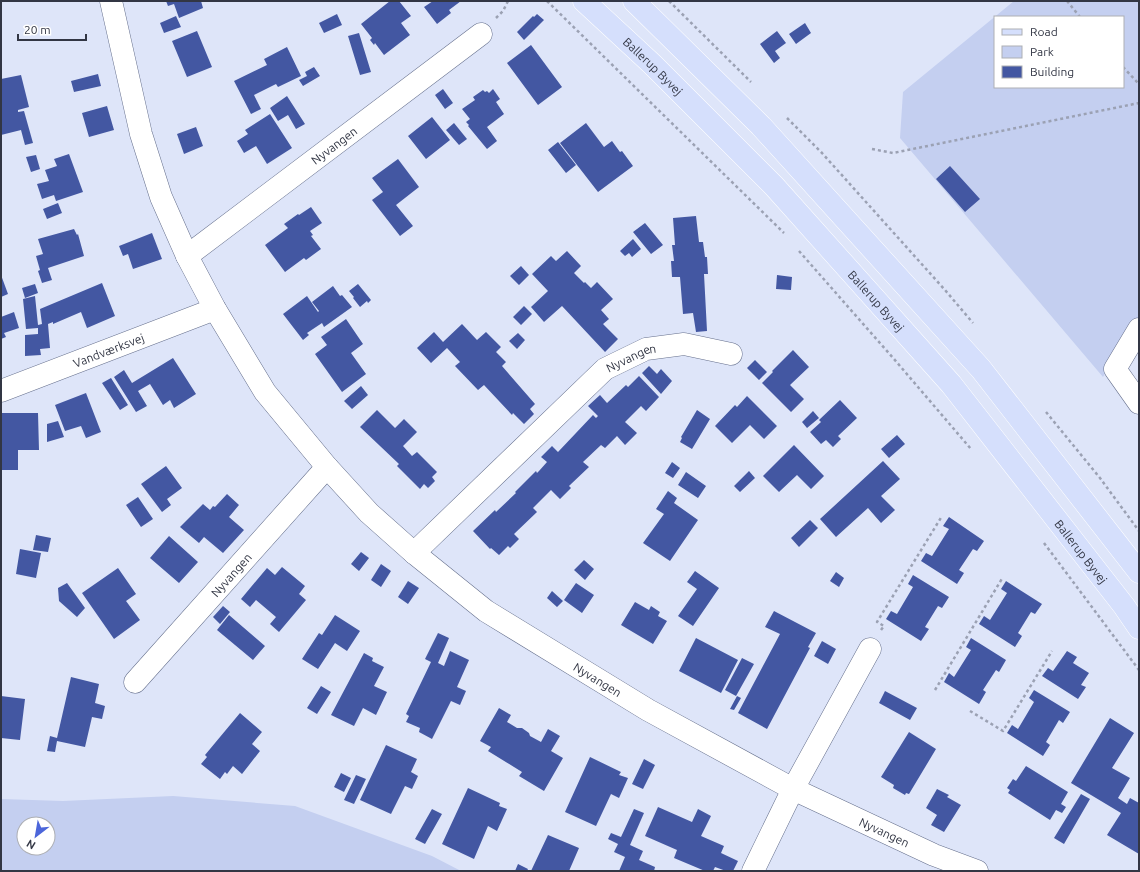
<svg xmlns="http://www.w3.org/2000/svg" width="1140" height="872" font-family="Ubuntu,sans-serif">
	<rect width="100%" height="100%" fill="#dee5f9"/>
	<!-- green -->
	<path fill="#c4cff0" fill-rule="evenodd" d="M1014,1H1139V317L1103,377L900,138L903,92ZM995,17H1123V87H995Z
		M173,796L295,806L432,856L461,871H1V799L63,801ZM24,824H48V848H24Z"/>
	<!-- building -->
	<path fill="#4357a2" d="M166,1H201L203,8L179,18L174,4L168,6Z
		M390,1H399L411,16L401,23L410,35L384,55L375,43L374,45L370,40L372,38L361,24Z
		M433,1H461L449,10L451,13L437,24L424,7Z
		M337,14L342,25L324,33L319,23Z
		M537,14L544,20L524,40L517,32L533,16L534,17Z
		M176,16L181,27L164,33L160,23Z
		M805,23L811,33L796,44L789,34Z
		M197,31L212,67L187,77L172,41Z
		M777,31L786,43L775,51L780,58L774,63L760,44Z
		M359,33L371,72L360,75L348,36Z
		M531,45L562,87L538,105L507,63Z
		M287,47L301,76L278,87L276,84L254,95L261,109L251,114L234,81L267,65L264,59Z
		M314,67L320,76L303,86L299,80L307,76L305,72Z
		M98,74L101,86L74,92L71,81Z
		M21,75L29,107L18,110V112L24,111L33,143L25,145L21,130L1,135V79Z
		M443,89L453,103L445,109L435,95Z
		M493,89L500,99L496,102L504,114L487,127L497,141L487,149L468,126L469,125L466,122L470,119L462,109L475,100L473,97L483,90L485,92L487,91L489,93Z
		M287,96L305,124L296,129L288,115L278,121L270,108Z
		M107,106L114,130L89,137L82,113Z
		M270,114L292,148L267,164L256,146L244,153L237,141L248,134L245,130Z
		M432,117L450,140L426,159L408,136Z
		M454,123L467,139L459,145L446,130Z
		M586,123L604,147L612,141L620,152L622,151L633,166L598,192L560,143Z
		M196,127L203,146L184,154L177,134Z
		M558,142L576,165L566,173L548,150Z
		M69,154L83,192L56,201L54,195L42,199L37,184L49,181L45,170L57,166L54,159Z
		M36,155L40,169L31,172L26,157Z
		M398,159L419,187L396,205L413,226L400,236L372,200L383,192L372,178Z
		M950,166L980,199L965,212L936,179Z
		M58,203L62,213L47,219L43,209Z
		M311,207L322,223L310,231L313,235L311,236L321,249L306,260L304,258L285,272L265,245L288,228L284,224L298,214L299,215Z
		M696,216L699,242H703L705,257H707L708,274H704L707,331L696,332L693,313L683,314L680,277H672L671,261H674L672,245H675L673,218Z
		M645,223L663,245L651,254L633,232Z
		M74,229L77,235L78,234L84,256L48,268L52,280L42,283L38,271L40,270L36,256L43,254L38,239Z
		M152,233L162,259L133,269L128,254L123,256L119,246Z
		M633,239L641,249L632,257L629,253L625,256L620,251Z
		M567,251L581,266L574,273L584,283L585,282L591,288L597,282L613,299L601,310L609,319L603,324L618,339L605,352L562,306L544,322L531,307L548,291L532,274L551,256L556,261Z
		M521,266L529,275L519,285L510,276Z
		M1,275L8,294L1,297Z
		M777,275L792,277L791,290L776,289Z
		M102,283L115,316L87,328L81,312L53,324V322L48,324L50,348L40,349L41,355L25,356V335L38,334V328L26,329L23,299L35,296L38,325L42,324L40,309Z
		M35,284L38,293L25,298L22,288Z
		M358,284L371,300L368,303L367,301L360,307L353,298L354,297L349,291Z
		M333,286L340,296L342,295L352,307L324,327L322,323L307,333L309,335L303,340L283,314L307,296L318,312L319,311L312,302Z
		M524,306L532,314L521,325L513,317Z
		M14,312L19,328L4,333L6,337L1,339V317Z
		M346,319L363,344L351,353L366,374L342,392L315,354L327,345L321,337Z
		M462,324L477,340L486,332L501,347L496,352L506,362L502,366L535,404L530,409L534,414L524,424L513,413L512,415L484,385L478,390L455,366L460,362L447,348L431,363L417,348L434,332L443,342Z
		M518,333L525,340L517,349L509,341Z
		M793,350L809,367L790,385L804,399L791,412L762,383L773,372L772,371Z
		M173,358L196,394L174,408L170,400L163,405L150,384L138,391L147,406L136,412L114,377L124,370L132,383Z
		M755,360L767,372L759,380L747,368Z
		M649,366L657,374L661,369L672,381L661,394L642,373Z
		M639,376L659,397L646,411L641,406L625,422L637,433L625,445L617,436L605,448L601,445L583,462L589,467L570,485L569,486L571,488L560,499L551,490L533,508L537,512L514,534L519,539L510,548L508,546L499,555L491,548L490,549L473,531L495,510L496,512L516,493L515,492L536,471L537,473L539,471L547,462L541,457L552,446L558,452L593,415L596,418L598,416L588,406L600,395L607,403L626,385L628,387Z
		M111,378L128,405L120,410L102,383Z
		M361,386L368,395L352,409L344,401Z
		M86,393L101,432L86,438L81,426L65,431L55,405Z
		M747,396L777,426L764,439L750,425L732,443L715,426L735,405L737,407Z
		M840,400L857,418L838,436L841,439L833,447L826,440L821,444L810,432L821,422L819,420Z
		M377,410L395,428L404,419L417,432L403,446L412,456L417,452L437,472L432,477L435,481L428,488L424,484L420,489L397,466L399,464L360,427Z
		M697,410L710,419L692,449L680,442L682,438L681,437Z
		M813,411L819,418L807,428L802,422Z
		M1,413H38L39,450H18V470H1Z
		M58,421L64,437L47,442V424Z
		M897,435L905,444L889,458L881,449Z
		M794,445L824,476L811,489L797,475L779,492L763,476Z
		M883,461L900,479L881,496L895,510L881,523L868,508L836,537L820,519Z
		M672,462L680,468L673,478L665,473Z
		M166,466L182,488L167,499L171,505L162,512L141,484Z
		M749,471L755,478L740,492L734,486Z
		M686,472L706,486L698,498L678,485Z
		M668,491L677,498L674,503L698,520L670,561L643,543L664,514L656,509Z
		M227,494L239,505L229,517L244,530L223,553L204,537L199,543L180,527L203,504L210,510L213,506L215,507Z
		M138,497L153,519L141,527L126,505Z
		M949,517L984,541L977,551L973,549L959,570L964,573L957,584L921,561L926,553L932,556L949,529L943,526Z
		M810,520L818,528L799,547L791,538Z
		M36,535L51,538L48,552L33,550Z
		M169,536L198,562L179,583L150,558Z
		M20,549L41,553L36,578L16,574Z
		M361,552L369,558L359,571L351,564Z
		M584,560L594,569L585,580L574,570Z
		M381,564L391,571L381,587L371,580Z
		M282,567L305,586L299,594L306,600L279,632L270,624L276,617L256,600L250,607L241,599L267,568L275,575Z
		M118,568L136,594L126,601L140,620L114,639L82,593Z
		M695,571L719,588L693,626L678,616L697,589L687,582Z
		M836,572L844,578L839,587L830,581Z
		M913,575L949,597L942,608L938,606L925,627L929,629L921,641L886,619L891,611L897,614L913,587L908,584Z
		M408,581L419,588L408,604L398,597Z
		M1006,581L1042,604L1035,614L1031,612L1018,633L1022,636L1015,647L979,624L984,616L990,620L1007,593L1001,589Z
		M67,583L85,608L77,617L59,601L58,588Z
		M576,583L594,595L582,613L564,600Z
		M552,591L563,601L557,607L547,598Z
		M635,602L649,610L651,606L660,612L658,616L667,621L653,644L621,625Z
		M223,606L230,612L220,624L213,617Z
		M774,611L816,633L808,647L810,648L767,729L738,713L780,634L765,627Z
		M229,615L265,646L253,660L217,630Z
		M335,615L360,631L347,651L335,643L318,669L302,659L319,633L322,635Z
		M438,633L449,638L438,663L444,666L450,651L469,660L457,687L466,691L460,705L451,701L432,739L419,732L420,728L406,722L409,716L406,714L431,662L425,659Z
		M696,638L738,660L721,693L679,671Z
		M971,638L1006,660L999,672L996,670L983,690L986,692L979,704L944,682L949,673L954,677L971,650L966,647Z
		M822,641L836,649L828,664L814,656Z
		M1067,651L1077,657L1073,663L1089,673L1081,685L1086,687L1078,699L1042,676L1048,668L1053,671Z
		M364,653L373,658L372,661L384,667L374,686L387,692L376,715L363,708L354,726L331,715Z
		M742,658L754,664L736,696L725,690Z
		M71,677L99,684L95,703L105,706L102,719L92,717L85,747L57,741L55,752L47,751L50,736L57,738Z
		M321,686L331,692L317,714L307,708Z
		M1034,690L1070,712L1063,723L1059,720L1046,742L1050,745L1043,756L1007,733L1012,725L1018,729L1034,702L1029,698Z
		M885,691L917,708L910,720L879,703Z
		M1,696L25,699L20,740L1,738Z
		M737,696L741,698L734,710L730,709Z
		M499,708L511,715L507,722L517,728H522L529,733L530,736L541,742L548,729L560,736L551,751L563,758L544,791L519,776L522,772L488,751L491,747L480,741Z
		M240,713L262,732L252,744L260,751L242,774L233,766L227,774L225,772L220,779L201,764L207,757L205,755Z
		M1110,718L1134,733L1112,768L1130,778L1118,798L1127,804L1130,798L1139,803V854L1107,835L1121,813L1071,783Z
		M909,732L936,749L909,794L906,793L905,795L893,788L894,785L881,777Z
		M386,745L417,759L411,772L418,776L412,789L405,786L391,814L360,800Z
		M590,757L621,772L619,775L628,778L619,798L611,794L596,826L565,812Z
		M644,759L655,765L643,789L632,784Z
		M1026,766L1068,792L1061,804L1066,807L1062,813L1056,810L1050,820L1008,793L1010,790L1007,788L1013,779L1016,781Z
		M341,773L351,778L344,792L334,787Z
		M356,775L366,779L354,804L344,800Z
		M468,788L500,803L499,806L507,809L497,831L488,826L474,859L442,844Z
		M937,789L949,795L947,797L961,805L944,832L931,825L937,815L926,808Z
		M1081,794L1090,799L1064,844L1054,838Z
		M658,807L692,822L698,809L711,816L701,836L724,846L721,853L738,861L733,871H726L715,867L713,871H705L674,858L677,850L645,836Z
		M432,809L442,814L425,844L415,839Z
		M634,809L644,813L630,845L643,851L639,860L655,867L654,871H619L625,857L614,852L618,844L608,839L611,833L621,837Z
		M548,835L579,848L569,871H531Z
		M518,864L528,869L527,871H515Z"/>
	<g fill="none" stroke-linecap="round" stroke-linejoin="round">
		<defs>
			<g id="minor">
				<path id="s1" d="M111,1L141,134L161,197L187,256L215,309L265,392L327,467L369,513L414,553L486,611L648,710L793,789L934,855L977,871"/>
				<path id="s2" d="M187,256L481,34"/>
				<path d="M1139,329L1115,369L1139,403"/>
				<path id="s3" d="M1,391L215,309"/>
				<path id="s4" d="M414,553L605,369L646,349L684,344L731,354"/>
				<path id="s5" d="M135,682L327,467"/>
				<path d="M753,871L793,789L870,649"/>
			</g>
			<g id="major">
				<path id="s6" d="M584,1L652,64L774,186L951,384L1124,606L1139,628"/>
				<path d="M634,1L761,126L981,369L1139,572"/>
			</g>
		</defs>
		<!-- minor casing -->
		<use href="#minor" stroke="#656f8c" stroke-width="23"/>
		<!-- major casing -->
		<use href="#major" stroke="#fff" stroke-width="23"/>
		<!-- path -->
		<path stroke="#9ba1b3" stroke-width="2.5" stroke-dasharray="3 3" stroke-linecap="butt" d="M547,1L784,233
			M669,1L751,82
			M1067,1L1080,17
			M496,18L503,11L508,1
			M1123,67L1139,84
			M787,118L822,153L945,290L973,323
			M872,149L893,153L1139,103
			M799,251L894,359L971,449
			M1046,412L1100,478L1139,531
			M1044,543L1139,670
			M881,630L884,626L877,622L942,516
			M935,690L1003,577
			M970,711L1003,731L1052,651"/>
		<!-- minor -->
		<use href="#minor" stroke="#fff" stroke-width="22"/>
		<!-- major -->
		<use href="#major" stroke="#d5dffc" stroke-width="22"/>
	</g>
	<g text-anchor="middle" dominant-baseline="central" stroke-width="4" stroke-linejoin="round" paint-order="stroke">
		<!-- street labels -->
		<g font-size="12" fill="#323644" stroke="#fff">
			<text stroke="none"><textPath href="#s6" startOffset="95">Ballerup Byvej</textPath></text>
			<text stroke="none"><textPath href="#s2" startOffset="184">Nyvangen</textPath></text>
			<text stroke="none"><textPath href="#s6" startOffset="419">Ballerup Byvej</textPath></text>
			<text stroke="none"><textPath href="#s3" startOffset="115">Vandværksvej</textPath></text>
			<text stroke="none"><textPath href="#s4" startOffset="294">Nyvangen</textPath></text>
			<text stroke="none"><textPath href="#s6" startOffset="743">Ballerup Byvej</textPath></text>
			<text stroke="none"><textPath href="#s5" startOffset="144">Nyvangen</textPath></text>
			<text stroke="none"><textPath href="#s1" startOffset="867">Nyvangen</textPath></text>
			<text stroke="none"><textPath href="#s1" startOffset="1192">Nyvangen</textPath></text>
		</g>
	</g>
	<!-- border -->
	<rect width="1140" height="872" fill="none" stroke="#323644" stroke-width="4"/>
	<!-- legend -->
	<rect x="994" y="16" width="130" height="72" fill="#ffffff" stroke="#adafb4"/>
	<rect x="1002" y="29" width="20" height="6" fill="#d5dffc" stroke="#adafb4"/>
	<text x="1030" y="36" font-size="12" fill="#323644">Road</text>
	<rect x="1002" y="46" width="20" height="12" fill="#c4cff0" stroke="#adafb4"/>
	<text x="1030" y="56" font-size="12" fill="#323644">Park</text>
	<rect x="1002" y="66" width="20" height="12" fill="#4357a2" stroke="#adafb4"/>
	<text x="1030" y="76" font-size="12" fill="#323644">Building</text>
	<!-- north arrow -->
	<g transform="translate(36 836) rotate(211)"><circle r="19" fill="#ffffff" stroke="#adafb4"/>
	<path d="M0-3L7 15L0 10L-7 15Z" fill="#4c66da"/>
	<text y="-6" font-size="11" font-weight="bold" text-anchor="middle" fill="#323644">N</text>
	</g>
	<!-- scale -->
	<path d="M18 34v6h68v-6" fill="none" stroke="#323644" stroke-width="2"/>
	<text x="24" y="34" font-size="12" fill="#323644" stroke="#ffffff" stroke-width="3" paint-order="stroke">20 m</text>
</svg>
